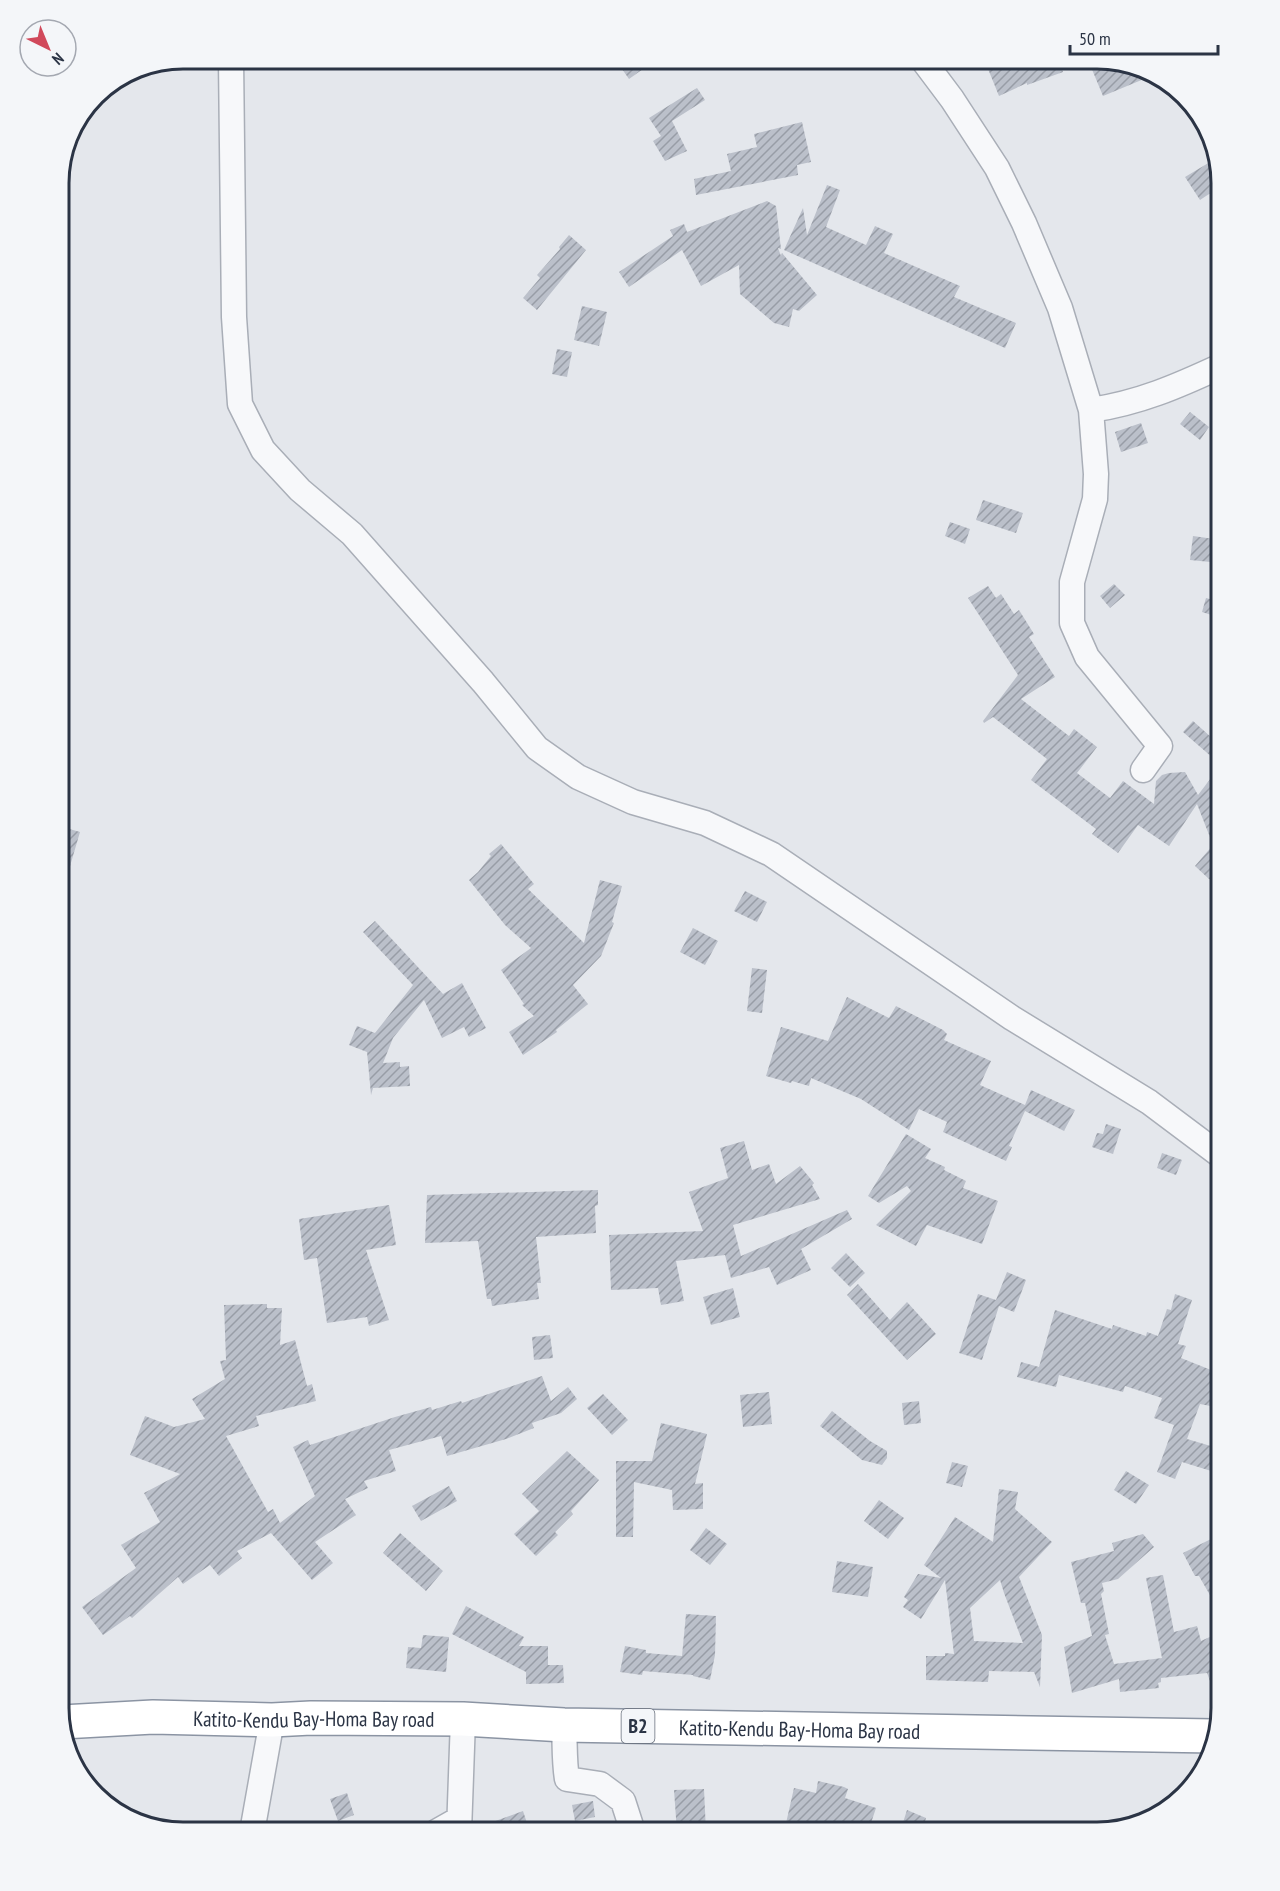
<svg xmlns="http://www.w3.org/2000/svg" width="1280" height="1891" font-family="'PT Sans Narrow',sans-serif">
	<defs>
		<pattern id="building-hatch" width="6" height="6" patternUnits="userSpaceOnUse" patternTransform="scale(1.5)"><rect width="6" height="6" fill="#bbc0ca"/><path d="M-1 1l2-2M0 6l6-6M5 7l2-2" fill="none" stroke="#989da6"/></pattern>
	</defs>
	<rect width="100%" height="100%" fill="#e4e7ec"/>
	<!-- building -->
	<path fill="url(#building-hatch)" fill-rule="evenodd" d="M615,59H657L629,79Z
		M984,59H1058L1063,72L1027,85V83L999,96Z
		M1110,60L1127,66L1156,74L1103,96L1091,67Z
		M697,88L705,100L672,121L687,151L665,161L653,141L661,136L649,118Z
		M802,122L811,162L797,165L798,175L696,195L694,179L731,171L727,154L757,147L754,134Z
		M1215,159L1221,186L1200,200L1185,177Z
		M827,185L840,190L826,227L866,245L875,226L893,234L884,253L960,286L954,297L1016,323L1005,348L784,250L803,208L807,235Z
		M767,201L776,206L781,249L778,248L781,256L782,253L817,295L799,311L793,309L789,327L774,323L740,294L739,265L701,286L682,250L629,287L619,272L673,236L670,230L684,224L687,232Z
		M569,235L586,250L537,310L523,298L540,278L537,275L560,249L559,247Z
		M582,306L607,312L599,346L574,340Z
		M557,349L572,352L567,377L552,374Z
		M1190,412L1209,427L1200,440L1180,424Z
		M1141,423L1148,443L1121,452L1115,432Z
		M983,500L1023,513L1016,533L976,520Z
		M950,522L970,529L965,544L945,536Z
		M1193,536L1221,540V563L1190,560Z
		M1114,584L1125,595L1110,608L1100,596Z
		M988,586L996,598L1001,594L1014,614L1019,610L1034,634L1029,637L1055,677L1021,699L1069,736L1074,729L1097,747L1077,773L1110,798L1123,781L1154,804L1156,781L1162,775L1169,773L1185,772L1198,795L1221,765L1183,732L1193,721L1221,746V885L1209,879L1195,866L1213,845L1197,804L1169,846L1138,825L1118,853L1092,834L1096,829L1031,780L1047,759L993,717L984,723L983,721L1018,675L968,598Z
		M1206,598L1221,602V618L1202,612Z
		M59,826L80,832L63,890L59,889Z
		M501,844L534,884L528,889L584,943L600,880L622,886L612,922L614,923L601,956L573,985L588,1004L556,1030L557,1032L523,1055L509,1032L534,1016L522,1005L524,1004L501,970L531,948L505,925L469,880L478,872L491,856L489,854Z
		M745,891L767,902L757,922L734,911Z
		M375,921L443,994L462,983L486,1028L469,1037L464,1027L442,1038L424,1000L393,1038L383,1063L400,1062V1067L409,1066L410,1086L373,1088L371,1095L367,1052L349,1045L357,1026L375,1033L413,985L363,932Z
		M693,928L718,941L705,965L680,952Z
		M752,968L767,970L762,1013L747,1011Z
		M847,997L889,1018L896,1006L943,1030L947,1034L944,1040L991,1061L980,1085L1025,1105L1031,1090L1075,1110L1064,1131L1025,1111L1009,1146L1012,1147L1006,1161L943,1132L947,1122L919,1109L909,1130L861,1099L811,1078L809,1086L792,1081L791,1083L766,1076L781,1027L828,1041Z
		M1106,1124L1121,1129L1113,1154L1092,1147L1097,1133L1103,1134Z
		M906,1134L931,1149L925,1158L945,1167L944,1170L966,1181L963,1188L998,1201L982,1244L927,1225L916,1246L876,1225L911,1191L907,1186L879,1203L868,1196Z
		M744,1141L752,1170L769,1164L776,1184L800,1166L814,1183L812,1185L820,1199L733,1225L741,1256L847,1210L852,1219L801,1249L811,1270L777,1285L769,1267L731,1278L725,1255L676,1261L684,1301L661,1305L658,1288L611,1290L609,1235L703,1231L689,1192L728,1178L720,1148Z
		M1162,1153L1182,1160L1176,1175L1157,1168Z
		M598,1190V1205L595,1206L596,1233L536,1237L541,1283H537L539,1299L492,1306L491,1299H487L478,1241L425,1243L427,1195Z
		M389,1205L396,1245L366,1250L389,1320L369,1326L367,1317L327,1323L317,1258L304,1260L299,1219Z
		M846,1253L865,1273L850,1287L831,1268Z
		M1007,1272L1026,1280L1014,1312L999,1306L982,1360L959,1353L978,1294L996,1300Z
		M858,1284L890,1320L907,1302L936,1334L907,1360L847,1295Z
		M733,1288L740,1317L711,1325L703,1297Z
		M1175,1294L1192,1300L1178,1344L1186,1346L1181,1358L1221,1374V1408L1200,1404L1187,1439L1221,1449V1474L1182,1462L1175,1479L1157,1472L1174,1425L1154,1418L1162,1398L1125,1386L1123,1392L1059,1375L1056,1387L1017,1377L1021,1362L1039,1367L1055,1310L1112,1329L1113,1325L1146,1336L1147,1332L1158,1336L1167,1309L1171,1310Z
		M267,1304V1308H282L280,1345L295,1340L307,1386L312,1384L316,1401L256,1416L259,1426L226,1436L268,1512L273,1509L280,1523L315,1496L293,1447L308,1440L310,1445L395,1417L431,1407L432,1410L461,1401L462,1403L542,1376L551,1401L568,1387L577,1399L561,1413L532,1423L534,1428L506,1439L447,1456L441,1436L389,1450L396,1471L364,1481L368,1488L345,1499L356,1515L315,1542L333,1563L312,1580L271,1533L237,1551L242,1558L219,1576L210,1565L183,1584L178,1577L132,1618L130,1616L103,1635L82,1607L136,1568L121,1545L160,1522L144,1493L180,1474L130,1455L145,1416L174,1427L205,1419L192,1399L225,1379L220,1361L226,1360L224,1305Z
		M550,1335L553,1358L534,1360L532,1337Z
		M769,1392L772,1424L743,1427L740,1395Z
		M603,1394L628,1420L612,1435L587,1408Z
		M919,1401L921,1423L904,1425L902,1403Z
		M832,1411L870,1441L887,1451V1458L882,1465L862,1460L820,1426Z
		M661,1423L707,1434L695,1484L703,1483V1509L673,1510L672,1490L634,1482L633,1537H616V1461H652Z
		M567,1451L599,1480L571,1511L573,1514L555,1532L558,1535L536,1556L514,1534L539,1511L522,1494Z
		M952,1462L968,1466L962,1487L946,1483Z
		M1126,1471L1149,1485L1136,1504L1114,1490Z
		M449,1486L457,1501L421,1521L412,1506Z
		M999,1489L1018,1492L1015,1509L1052,1542L1019,1577L1042,1635L1040,1687L1034,1672L989,1671L988,1682L926,1680V1656H945V1653L954,1654L945,1580L921,1619L903,1607L908,1600L904,1597L918,1574L941,1578L924,1565L955,1517L993,1542ZM1000,1580L1004,1593L1023,1643L974,1641L970,1608Z
		M879,1500L904,1518L888,1539L864,1521Z
		M706,1528L727,1544L710,1565L690,1550Z
		M400,1533L443,1571L426,1591L383,1553Z
		M1143,1534L1154,1547L1118,1579L1102,1583L1104,1591L1101,1594L1109,1634L1105,1635L1114,1664L1162,1658L1146,1578L1163,1575L1174,1632L1197,1626L1201,1641L1212,1636L1221,1658V1676L1210,1681L1207,1673L1161,1678V1682L1158,1683L1159,1688L1120,1692L1119,1679L1072,1693L1064,1647L1092,1636L1085,1603H1081L1071,1562L1114,1551L1112,1543Z
		M1213,1538L1221,1554V1590L1211,1597L1199,1576H1195L1183,1553Z
		M837,1561L873,1567L868,1597L832,1592Z
		M466,1606L524,1637L519,1646H548V1665H563L564,1683L526,1684V1672L452,1634Z
		M686,1614L716,1616L715,1655L710,1680L693,1676V1675L643,1671L642,1675L620,1672L625,1646L646,1650V1653L682,1656Z
		M423,1635L449,1637L446,1672L406,1668L408,1647L421,1648Z
		M818,1781L844,1787L848,1789L845,1798L876,1808L868,1832H784L794,1788L816,1793Z
		M704,1789L706,1832H677L674,1790Z
		M347,1793L354,1815L338,1821L330,1799Z
		M593,1801L595,1817L575,1821L572,1805Z
		M907,1810L926,1818L922,1832H900Z
		M523,1811L528,1826L510,1832H473V1829Z"/>
	<g fill="none" stroke-linecap="round" stroke-linejoin="round">
		<defs>
			<path id="street" d="M231,59L234,317L240,404L263,450L300,490L352,534L483,682L537,748L578,777L633,802L705,823L771,854L1012,1018L1149,1102L1221,1156
				M922,59L952,99L997,168L1024,223L1060,308L1091,410L1096,474L1095,499L1072,582V623L1087,657L1160,746L1143,770
				M1091,410C1139,403 1178,386 1221,366
				M564,1725C565,1743 564,1761 567,1779L600,1784L623,1801L633,1832
				M252,1832L272,1720
				M436,1832L459,1819
				M459,1832L463,1719"/>
			<g id="highway">
				<path id="s1" d="M62,1722L153,1717L272,1720L311,1718L463,1719L564,1725L1214,1736"/>
			</g>
		</defs>
		<!-- street casing -->
		<use href="#street" stroke="#a9aeb7" stroke-width="27"/>
		<!-- highway casing -->
		<use href="#highway" stroke="#8b94a3" stroke-width="36"/>
		<!-- street -->
		<use href="#street" stroke="#f7f8fa" stroke-width="24"/>
		<!-- highway -->
		<use href="#highway" stroke="#fff" stroke-width="33"/>
	</g>
	<g text-anchor="middle" dominant-baseline="central" stroke-width="6" stroke-linejoin="round" paint-order="stroke">
		<!-- shield labels -->
		<rect fill="#f4f6f9" stroke="#676e7b" stroke-width="1.5" x="621.5" y="1709" width="33" height="34" rx="4.5"/>
		<g font-size="20" font-weight="bold" fill="#2b3445">
			<text x="638" y="1726">B2</text>
		</g>
		<!-- street labels -->
		<g font-size="21" fill="#2b3445" stroke="#f4f6f9">
			<text stroke="none"><textPath href="#s1" startOffset="252">Katito-Kendu Bay-Homa Bay road</textPath></text>
			<text stroke="none"><textPath href="#s1" startOffset="738">Katito-Kendu Bay-Homa Bay road</textPath></text>
		</g>
	</g>
	<!-- crop -->
	<path d="M0 0H1280V1891H0ZM183 69H1097A114 114 0 0 1 1211 183V1708A114 114 0 0 1 1097 1822H183A114 114 0 0 1 69 1708V183A114 114 0 0 1 183 69Z" fill="#f4f6f9" fill-rule="evenodd"/>
	<path fill="none" stroke="#2b3445" stroke-width="3" d="M183 69H1097A114 114 0 0 1 1211 183V1708A114 114 0 0 1 1097 1822H183A114 114 0 0 1 69 1708V183A114 114 0 0 1 183 69Z"/>
	<!-- north arrow -->
	<g transform="translate(48 48) rotate(137)"><circle r="28" fill="#f4f6f9" stroke="#a4a8b1" stroke-width="1.5"/>
	<path d="M0-4.5L10 22L0 15L-10 22Z" fill="#d1495b"/>
	<text y="-9" font-size="16" font-weight="bold" text-anchor="middle" fill="#2b3445">N</text>
	</g>
	<!-- scale -->
	<path d="M1070 45v9h148v-9" fill="none" stroke="#2b3445" stroke-width="3"/>
	<text x="1079" y="45" font-size="18" fill="#2b3445" stroke="#f4f6f9" stroke-width="4.5" paint-order="stroke">50 m</text>
</svg>
